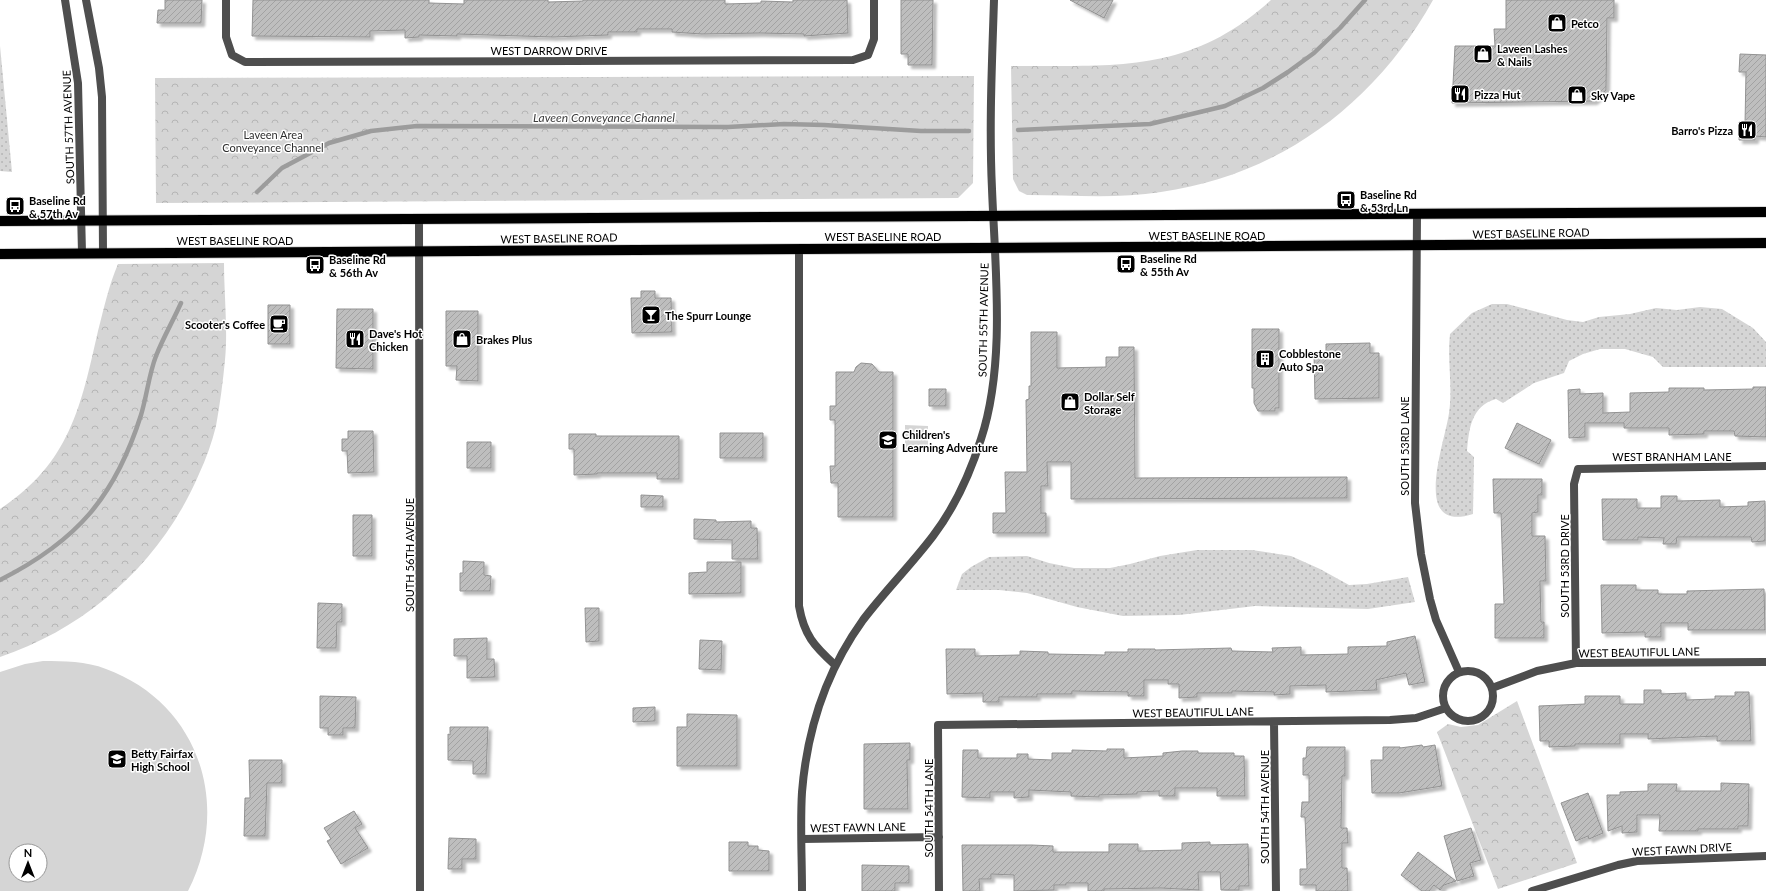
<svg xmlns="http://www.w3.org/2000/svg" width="1766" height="891" font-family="Lato,sans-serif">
	<defs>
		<pattern id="grass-dots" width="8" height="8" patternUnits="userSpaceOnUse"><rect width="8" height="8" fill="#d5d5d5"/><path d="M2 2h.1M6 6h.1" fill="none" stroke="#b5b5b5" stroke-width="1.8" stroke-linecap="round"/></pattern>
		<pattern id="park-crowns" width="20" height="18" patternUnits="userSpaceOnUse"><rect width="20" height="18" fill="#d5d5d5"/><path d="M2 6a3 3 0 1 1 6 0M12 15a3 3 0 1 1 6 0" fill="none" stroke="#b5b5b5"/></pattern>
		<pattern id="building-hatch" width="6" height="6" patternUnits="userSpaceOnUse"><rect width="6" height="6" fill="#bebebe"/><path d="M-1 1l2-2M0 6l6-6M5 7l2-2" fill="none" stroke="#a2a2a2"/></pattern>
		<filter id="shadow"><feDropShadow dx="3.5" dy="3.5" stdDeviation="1" flood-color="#0004"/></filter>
	</defs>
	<rect width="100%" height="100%" fill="#fff"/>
	<!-- grass -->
	<path fill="url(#grass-dots)" d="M0,46L12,172L0,171Z
		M1492,304H1507L1567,320L1583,322L1599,317L1630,314L1656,308L1677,310L1700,307L1722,309L1753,328L1766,342V367H1663L1653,357L1625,349H1600L1583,354L1569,361L1564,373L1534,383L1503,403L1496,399C1471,406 1469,429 1467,451L1474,457L1473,514C1410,534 1445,443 1449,413C1453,387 1447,360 1450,334L1472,313Z
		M1197,550H1252L1291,556L1320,569L1349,585L1367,584L1408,577L1415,602L1368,609L1255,606L1179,615L1123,616L1077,607L1027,593L999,590H956L962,574L971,567L989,557L1027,556L1049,563L1074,568H1110L1130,564L1160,556Z"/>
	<!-- park -->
	<path fill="url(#park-crowns)" d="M1271,0H1433C1375,104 1280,175 1161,192C1117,199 1072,195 1027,195L1019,191L1013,179L1011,66C1113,65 1189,75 1271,0Z
		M974,76L973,183L958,198L156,203L155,78Z
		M224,263C224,293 228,330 225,360C223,381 220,404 216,426C212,442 206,459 199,474C162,561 89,627 0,657V509C70,463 81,406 98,331C104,308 109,285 118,264Z
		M1517,701L1577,863L1498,889L1437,732L1448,724L1461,727L1478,725Z"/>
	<!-- pitch -->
	<path fill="#d5d5d5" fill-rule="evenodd" d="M905,425L928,426V452L905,451Z
		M43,661C64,661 86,661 106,669C199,703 232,805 188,891H0V672L25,664ZM16,851H40V875H16Z"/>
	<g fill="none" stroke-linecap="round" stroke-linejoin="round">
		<!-- stream -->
		<path stroke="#9c9c9c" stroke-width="4.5" d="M1018,130L1150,124L1225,106L1263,88L1288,72L1314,53L1340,28L1365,0
			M257,192L282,168L329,143L371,131L417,126L728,127L784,124L824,125L921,131H969
			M0,580C77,541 115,497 141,415C147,395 149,374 156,356C163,338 173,321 181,303"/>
	</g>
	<!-- building -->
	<path fill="url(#building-hatch)" stroke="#929292" filter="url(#shadow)" d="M165,0H202L201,23H157L158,10H165Z
		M253,0H429V3L464,4V0H548V2L583,1V0H725V4L761,3V1L793,2V0H847L848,33L804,36V34L760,33L702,34L672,32V29H637V32H608V35L553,37L457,34V36L419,35V37L405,38V30L370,31V37L252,36Z
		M901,0H933L932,65H908V54H901Z
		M1070,0H1113L1104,18Z
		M1506,0H1614V18H1607L1606,90L1594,101L1452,103L1455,46H1495L1494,29H1506Z
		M1740,54L1766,55V137L1755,136V140H1739L1740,124H1745L1746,72H1739Z
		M641,291H655V298H671L672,332L632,333L631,298H641Z
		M268,305H290V344H268Z
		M337,309H373V369L336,368Z
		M446,311H478V381L456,380L457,366H446Z
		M1252,329H1279V408H1275V411H1258L1254,403V388H1252Z
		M1031,332H1057V368L1106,367V357H1119V347H1134L1135,478L1347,477V498L1071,499V462H1047L1048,486H1041V513H1046V533H993V513H1006L1005,472H1027L1026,400L1029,399V386H1031Z
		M1370,343V353H1379V398L1315,399L1314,353L1326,352V344Z
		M861,363L872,364L879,372H893V517H838V483H831L830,466H835V420H830V406H836V372H854L856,367Z
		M1753,387H1766V437L1735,436L1734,431H1704V434L1669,435V428H1624V423H1585V437L1569,438L1568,390L1580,389V394L1603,393V413L1630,412V393L1669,392V388H1704V390L1753,389Z
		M929,389H946V406H929Z
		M1517,423L1551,440L1539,464L1505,448Z
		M348,431H373L374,472L348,473L347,451H342V439H348Z
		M720,433H763V458H720Z
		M569,434H596V436H679V479H657V473H597V474L574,475V449H569Z
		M467,442H491V468H467Z
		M1493,479H1542V495H1538V512L1532,513V536H1545L1546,581H1540L1541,622H1544V638H1495V604H1504L1501,513H1494Z
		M641,495L663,496V507H641Z
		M1661,496H1677V501L1720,500V507L1748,506V502L1765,501V541L1752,542L1751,537H1677L1676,544H1663L1664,538L1638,537V540H1603L1602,499H1637V508H1661Z
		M353,515H372V556H353Z
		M694,519L716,520V522L751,521V528H757L758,559H732V540L694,539Z
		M463,561L484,562V575L491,576L490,591H460V573H463Z
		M707,562H741V593L689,594V573L707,572Z
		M1601,585H1636V590H1658V594H1687V591L1764,589L1765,630H1688V623H1661V637H1645V632L1602,633Z
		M318,603L342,604V622H337L336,648H317Z
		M585,608H599V641L586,642Z
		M1415,636L1425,682L1409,685L1406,673L1376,680L1377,690L1326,692V685L1290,686V694L1274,695V692L1232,691V693H1197V697L1179,698V684H1168V680H1144V696H1128V692L1072,691V694H1037V697H999V702H983V693L947,694L946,649H975V656L1020,655V651L1048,652V654L1105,655V652H1128V649H1155V650L1231,648L1232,651L1273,652L1272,648L1301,647V655L1348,654V647L1387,646V642Z
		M487,638V659H494L495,677L467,678V656H454V639Z
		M700,640L722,641L721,670L699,669Z
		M1644,690H1661V694L1686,693V700L1715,699V696H1735V692H1749L1751,741H1717V736L1648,739V734H1620V744H1575V746L1549,747V741H1540L1539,706L1585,704V696H1620V704H1644Z
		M320,696L356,697L355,728H343V735H328V728H320Z
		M655,707V721L633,722V708Z
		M687,714L737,715V766H677V727H687Z
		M450,727H488L486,774H473V761L448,760V734L450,735Z
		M910,743V760H907L908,809H864V744Z
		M1422,745L1423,747L1435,745L1442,786L1399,793H1372L1371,760H1383V747H1400V748Z
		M1307,747H1345V776H1342L1341,828H1347L1348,843H1342V868H1347L1348,891H1316V885H1300V869H1307L1305,817H1301L1302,802H1309V775H1303V758H1306Z
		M1107,749H1124V758L1163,756V753L1182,751H1198V753H1234V756H1244L1245,796H1217V788H1175V796H1159V791L1137,792V794L1099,795V797L1071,796V792L1029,790V797L1014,798V792H990V798L962,797L963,750H978V758H1017V754H1028V759L1052,760V753H1072V750L1107,751Z
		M249,760H282V783H267L265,836H244L245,798H250Z
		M1721,783L1749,784L1748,826H1738V829H1698V831H1659L1660,815H1637V832L1622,833V826L1608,831L1607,795H1620V792L1648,791V784H1677L1676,791H1721Z
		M1588,793L1603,833L1589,839L1588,836L1576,841L1561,803Z
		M354,811L362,824L355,828L368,848L341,864L327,841L331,839L324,828Z
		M1471,828L1481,860L1470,863L1474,876L1457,881L1444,836Z
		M449,838L476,839V859H462V869H448Z
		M729,842H748V846H758V850L769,851V871H729Z
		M1210,842V845L1248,844L1249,886H1239V890H1221L1220,872H1198L1199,890L1161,888L1104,889V891H1088V883H1066V885H1054V890L1014,891V875L991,874V879H979L980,891H963L962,845H1032L1053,846V852H1109V844H1138V851L1182,850V843Z
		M1418,852L1456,881L1444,885L1440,890L1434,885L1429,891H1422L1401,875Z
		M862,865L909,866V883H895V891H862Z"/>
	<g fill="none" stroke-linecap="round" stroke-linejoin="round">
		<defs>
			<path id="primary" d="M0,221C589,219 1177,214 1766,212
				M0,254L1766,243"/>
		</defs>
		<!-- primary casing -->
		<use href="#primary" stroke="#dbdbdb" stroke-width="12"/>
		<!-- minor -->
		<path stroke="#4e4e4e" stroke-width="8" d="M65,0L78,83L82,253
			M86,0L99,68L102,97L103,253
			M226,0V37L232,55L245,62L853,60L868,55L874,39V0
			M1417,214L1415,503L1421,554L1430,599L1436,620L1459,672
			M419,218L420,891
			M799,249V606C804,635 814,646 835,665
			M1576,663L1574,484L1578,469L1766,466
			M1443 696a25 25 0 1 1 50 0a25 25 0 1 1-50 0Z
			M1492,688L1537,671L1576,663L1766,662
			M1274,722L1276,891
			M802,839L939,837
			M939,891L938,725L1390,720L1416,718L1446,708
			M1532,891L1618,865L1637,861L1766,856"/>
		<!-- tertiary -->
		<path stroke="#4e4e4e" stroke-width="8" d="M802,891C802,858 800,824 802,792C807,730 827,670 863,620C885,591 911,565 933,536C955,507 970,474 981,439C1006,363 995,268 992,189C989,126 992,63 994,0"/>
		<!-- primary -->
		<use href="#primary" stroke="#000" stroke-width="10"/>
	</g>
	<!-- icons -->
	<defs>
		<symbol id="shop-square" viewBox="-11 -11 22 22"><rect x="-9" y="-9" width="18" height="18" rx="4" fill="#000" stroke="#fff"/><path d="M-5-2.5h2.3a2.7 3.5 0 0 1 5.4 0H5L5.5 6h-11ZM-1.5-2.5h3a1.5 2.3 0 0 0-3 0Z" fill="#fff"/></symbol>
		<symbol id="restaurant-square" viewBox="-11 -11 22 22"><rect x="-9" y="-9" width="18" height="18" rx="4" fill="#000" stroke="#fff"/><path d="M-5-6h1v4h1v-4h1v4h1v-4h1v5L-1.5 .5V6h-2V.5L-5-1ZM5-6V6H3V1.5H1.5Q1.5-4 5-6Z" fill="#fff"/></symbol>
		<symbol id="bus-square" viewBox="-11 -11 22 22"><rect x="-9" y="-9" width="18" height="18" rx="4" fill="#000" stroke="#fff"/><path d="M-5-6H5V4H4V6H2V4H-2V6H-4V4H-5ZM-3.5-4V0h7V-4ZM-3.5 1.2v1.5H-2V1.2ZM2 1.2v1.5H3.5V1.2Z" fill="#fff"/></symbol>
		<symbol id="bar-square" viewBox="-11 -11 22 22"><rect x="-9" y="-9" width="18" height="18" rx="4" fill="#000" stroke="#fff"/><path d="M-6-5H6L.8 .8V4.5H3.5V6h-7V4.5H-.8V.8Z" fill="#fff"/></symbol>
		<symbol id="cafe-square" viewBox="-11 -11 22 22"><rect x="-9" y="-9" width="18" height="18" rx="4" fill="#000" stroke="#fff"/><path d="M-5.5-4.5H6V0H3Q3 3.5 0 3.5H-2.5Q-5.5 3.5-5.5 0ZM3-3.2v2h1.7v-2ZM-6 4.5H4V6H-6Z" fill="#fff"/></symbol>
		<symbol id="building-square" viewBox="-11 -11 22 22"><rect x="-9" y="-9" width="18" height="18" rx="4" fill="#000" stroke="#fff"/><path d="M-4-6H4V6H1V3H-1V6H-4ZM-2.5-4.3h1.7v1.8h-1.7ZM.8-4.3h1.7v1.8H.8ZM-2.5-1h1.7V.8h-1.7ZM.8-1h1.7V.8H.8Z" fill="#fff"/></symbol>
		<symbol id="school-square" viewBox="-11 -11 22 22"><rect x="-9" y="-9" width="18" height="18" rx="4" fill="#000" stroke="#fff"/><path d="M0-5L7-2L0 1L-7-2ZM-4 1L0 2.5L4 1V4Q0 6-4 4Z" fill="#fff"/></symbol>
	</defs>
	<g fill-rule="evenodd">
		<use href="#shop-square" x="1546" y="12" width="22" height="22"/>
		<use href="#shop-square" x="1472" y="43" width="22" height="22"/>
		<use href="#restaurant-square" x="1449" y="83" width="22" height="22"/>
		<use href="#shop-square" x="1566" y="84" width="22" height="22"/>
		<use href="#restaurant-square" x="1736" y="119" width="22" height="22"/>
		<use href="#bus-square" x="1335" y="189" width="22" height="22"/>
		<use href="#bus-square" x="4" y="195" width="22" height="22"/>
		<use href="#bus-square" x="1115" y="253" width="22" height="22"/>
		<use href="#bus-square" x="304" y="254" width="22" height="22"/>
		<use href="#bar-square" x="640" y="304" width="22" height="22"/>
		<use href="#cafe-square" x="268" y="313" width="22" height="22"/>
		<use href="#restaurant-square" x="344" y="328" width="22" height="22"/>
		<use href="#shop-square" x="451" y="328" width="22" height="22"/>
		<use href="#building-square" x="1254" y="348" width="22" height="22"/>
		<use href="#shop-square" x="1059" y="391" width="22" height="22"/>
		<use href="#school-square" x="877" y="429" width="22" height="22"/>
		<use href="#school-square" x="106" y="748" width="22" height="22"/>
	</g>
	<g text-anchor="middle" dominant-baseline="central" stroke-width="3" stroke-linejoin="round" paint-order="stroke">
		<!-- poi labels -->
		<g font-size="11" font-weight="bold" fill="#000" stroke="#fff" text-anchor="start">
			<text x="1571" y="23">Petco</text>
			<text x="1497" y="48">Laveen Lashes<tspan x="1497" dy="13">&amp; Nails</tspan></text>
			<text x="1474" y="94">Pizza Hut</text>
			<text x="1591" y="95">Sky Vape</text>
			<text x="1733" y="130" text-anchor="end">Barro's Pizza</text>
			<text x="1360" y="194">Baseline Rd<tspan x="1360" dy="13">&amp; 53rd Ln</tspan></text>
			<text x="29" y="200">Baseline Rd<tspan x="29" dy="13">&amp; 57th Av</tspan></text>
			<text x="1140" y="258">Baseline Rd<tspan x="1140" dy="13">&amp; 55th Av</tspan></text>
			<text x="329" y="259">Baseline Rd<tspan x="329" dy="13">&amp; 56th Av</tspan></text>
			<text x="665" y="315">The Spurr Lounge</text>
			<text x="265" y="324" text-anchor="end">Scooter's Coffee</text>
			<text x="369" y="333">Dave's Hot<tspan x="369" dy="13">Chicken</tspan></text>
			<text x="476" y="339">Brakes Plus</text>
			<text x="1279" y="353">Cobblestone<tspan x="1279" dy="13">Auto Spa</tspan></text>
			<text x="1084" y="396">Dollar Self<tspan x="1084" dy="13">Storage</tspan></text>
			<text x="902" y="434">Children's<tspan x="902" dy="13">Learning Adventure</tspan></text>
			<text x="131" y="753">Betty Fairfax<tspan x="131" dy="13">High School</tspan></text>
		</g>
		<!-- street labels -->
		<g font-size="11" fill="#000" stroke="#fff">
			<text x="549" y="50">WEST DARROW DRIVE</text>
			<text transform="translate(68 127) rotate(-92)">SOUTH 57TH AVENUE</text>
			<text transform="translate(1531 233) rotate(-1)">WEST BASELINE ROAD</text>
			<text x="1207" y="235">WEST BASELINE ROAD</text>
			<text x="883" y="236">WEST BASELINE ROAD</text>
			<text transform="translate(559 238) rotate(-1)">WEST BASELINE ROAD</text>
			<text x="235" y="240">WEST BASELINE ROAD</text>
			<text transform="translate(983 320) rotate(-89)">SOUTH 55TH AVENUE</text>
			<text transform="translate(1404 446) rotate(-90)">SOUTH 53RD LANE</text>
			<text x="1672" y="456">WEST BRANHAM LANE</text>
			<text transform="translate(409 555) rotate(-90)">SOUTH 56TH AVENUE</text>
			<text transform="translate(1564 566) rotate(-90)">SOUTH 53RD DRIVE</text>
			<text transform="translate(1639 652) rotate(-1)">WEST BEAUTIFUL LANE</text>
			<text transform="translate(1193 712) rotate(-1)">WEST BEAUTIFUL LANE</text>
			<text transform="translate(1264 807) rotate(-90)">SOUTH 54TH AVENUE</text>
			<text transform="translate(928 808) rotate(-90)">SOUTH 54TH LANE</text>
			<text transform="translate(858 827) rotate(-1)">WEST FAWN LANE</text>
			<text transform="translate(1682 849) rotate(-3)">WEST FAWN DRIVE</text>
		</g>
		<!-- park labels -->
		<g font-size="11" fill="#2c2c2c" stroke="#fff">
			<text x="273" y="134">Laveen Area<tspan x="273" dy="13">Conveyance Channel</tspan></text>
		</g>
		<!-- water labels -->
		<g font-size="12" font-style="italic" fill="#3d3d3d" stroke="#fff">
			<text x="604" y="117">Laveen Conveyance Channel</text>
		</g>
	</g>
	<!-- north arrow -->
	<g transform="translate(28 863)"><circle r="19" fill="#ffffff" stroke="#999999"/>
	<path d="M0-3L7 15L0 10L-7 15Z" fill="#000000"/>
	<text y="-6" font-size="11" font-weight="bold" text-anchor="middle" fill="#000000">N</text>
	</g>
</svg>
